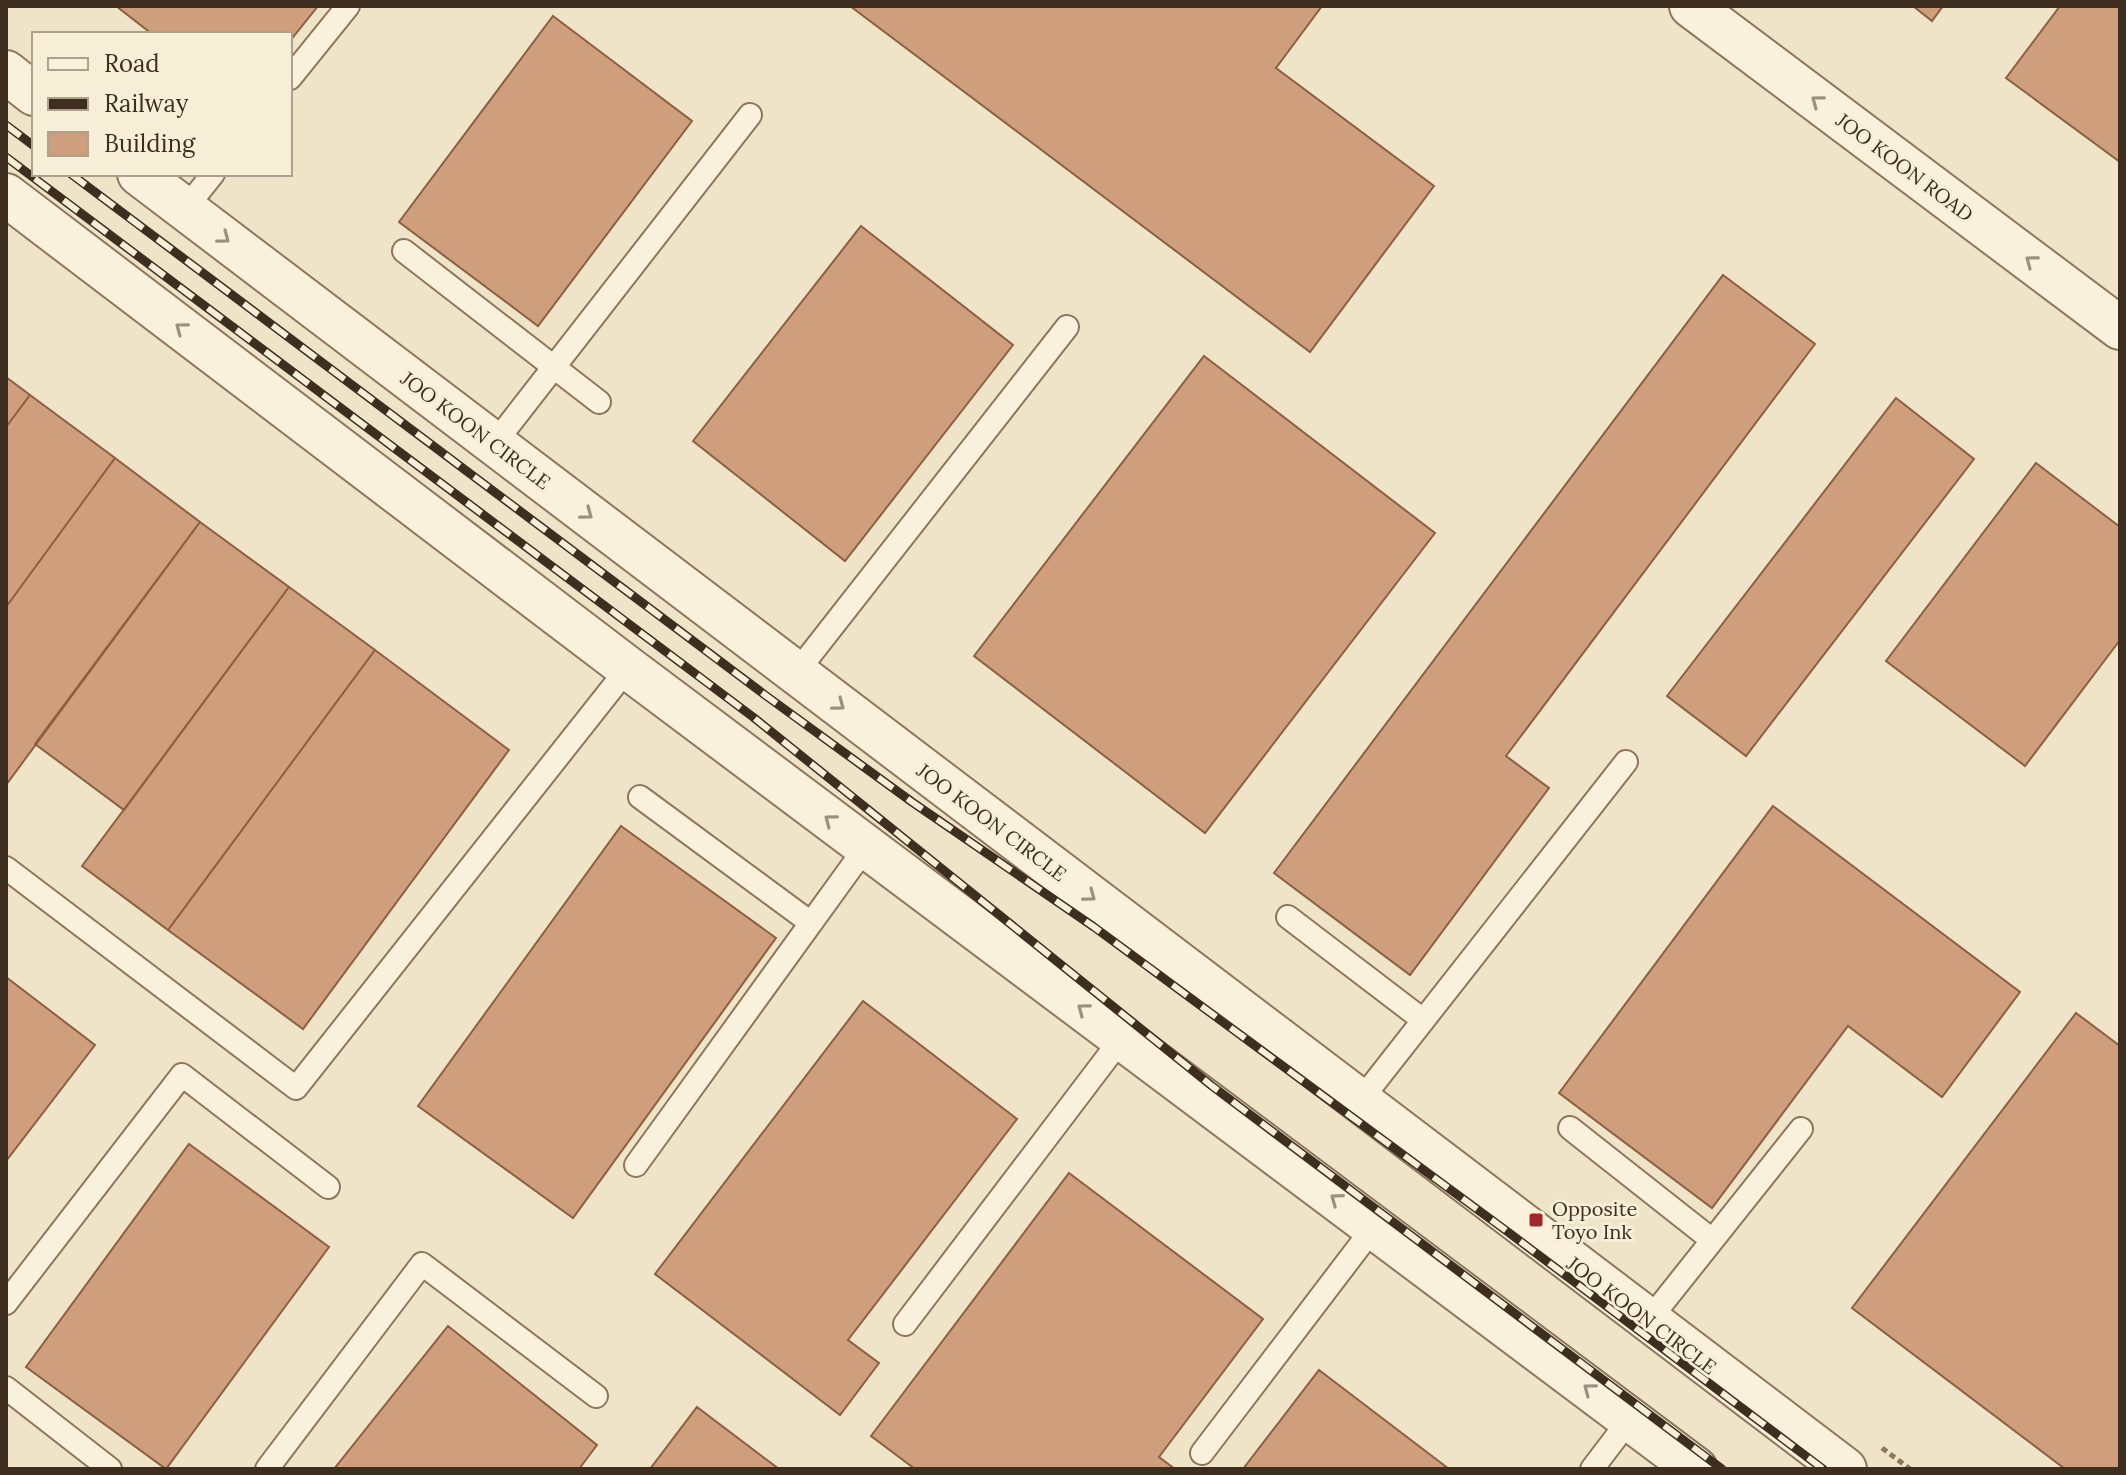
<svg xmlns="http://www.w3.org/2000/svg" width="2126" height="1475" font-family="Lora,serif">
	<rect width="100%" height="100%" fill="#f0e4c8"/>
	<!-- building -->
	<path fill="#cf9f7d" stroke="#8d5f41" stroke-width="2" d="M116,6H318L290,41V34H152Z
		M850,6H1322L1276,68L1434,186L1310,352Z
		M1913,6H1943L1932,21Z
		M2060,6H2120V162L2006,78Z
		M553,16L692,121L538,326L399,222Z
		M861,226L1013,345L845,561L693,441Z
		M1723,275L1815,344L1506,756L1549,788L1410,975L1274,873Z
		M1204,356L1435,533L1205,833L974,656Z
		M6,377L30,395L6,427Z
		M30,395L115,458L6,607V427Z
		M1896,398L1974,459L1746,756L1667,696Z
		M115,458L200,522L6,785V607Z
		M2036,463L2120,527V640L2025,766L1886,661Z
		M200,522L289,587L124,810L35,744Z
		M289,587L375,650L168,930L82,866Z
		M375,650L509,750L303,1029L168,930Z
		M1773,806L2020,992L1942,1097L1848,1026L1712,1208L1559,1093Z
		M621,826L776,938L573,1218L418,1106Z
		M6,977L95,1045L6,1161Z
		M863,1001L1017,1119L848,1340L879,1363L840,1415L655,1274Z
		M2076,1013L2120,1046V1469H2065L1852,1308Z
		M189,1144L329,1247L166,1469L26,1367Z
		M1069,1173L1263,1319L1159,1457L1175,1469H915L871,1436Z
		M448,1326L597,1445L579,1469H334Z
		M1319,1370L1449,1469H1243Z
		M697,1407L779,1469H650Z"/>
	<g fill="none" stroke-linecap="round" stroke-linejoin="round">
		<defs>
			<path id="lane" d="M290,78L348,6
				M185,209L213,174
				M404,251L599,402
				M494,444L750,115
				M796,673L1067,327
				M640,797L811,923
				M6,868L296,1088L628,668
				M1288,917L1423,1020
				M1360,1101L1626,762
				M1570,1128L1712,1240
				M636,1165L866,847
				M6,1303L182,1075L328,1187
				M1649,1320L1801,1129
				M905,1324L1122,1038
				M6,1388L110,1469
				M1202,1453L1374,1227
				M267,1469L422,1264L596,1396
				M1592,1469L1630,1419"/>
			<path id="street" d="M1691,6L2120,328
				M6,72L34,94
				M139,174L1845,1469
				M6,195L628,668L1696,1469"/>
		</defs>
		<!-- lane casing -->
		<use href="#lane" stroke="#8d765c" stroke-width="26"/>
		<!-- street casing -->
		<use href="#street" stroke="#8d765c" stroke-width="46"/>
		<!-- path -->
		<path stroke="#8d765c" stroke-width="5" stroke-dasharray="6 4" stroke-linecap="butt" d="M1882,1448L1910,1469"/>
		<!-- lane -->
		<use href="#lane" stroke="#faf1dc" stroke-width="22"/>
		<!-- street -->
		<use href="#street" stroke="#faf1dc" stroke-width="42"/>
		<defs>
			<path id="rail" d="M6,125L34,146
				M6,157L753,717L1212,1086L1722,1469
				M71,174L765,695L912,802L1094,927L1508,1232L1823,1469"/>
		</defs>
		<!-- rail casing -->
		<use href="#rail" stroke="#3d2e20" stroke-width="9"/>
		<!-- rail -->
		<use href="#rail" stroke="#f7eed8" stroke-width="6" stroke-dasharray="18" stroke-linecap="butt"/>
	</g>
	<!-- one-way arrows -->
	<defs><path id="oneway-chevron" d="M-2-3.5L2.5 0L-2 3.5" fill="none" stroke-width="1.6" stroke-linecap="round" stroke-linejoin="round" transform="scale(2)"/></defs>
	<g stroke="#9c907e">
		<use href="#oneway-chevron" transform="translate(1817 101) rotate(-143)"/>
		<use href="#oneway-chevron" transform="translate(224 238) rotate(37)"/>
		<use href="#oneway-chevron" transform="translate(2031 261) rotate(-143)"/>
		<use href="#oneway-chevron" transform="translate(181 328) rotate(-143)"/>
		<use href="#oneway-chevron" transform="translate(587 514) rotate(37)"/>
		<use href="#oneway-chevron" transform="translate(839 705) rotate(37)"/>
		<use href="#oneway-chevron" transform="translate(830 820) rotate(-143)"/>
		<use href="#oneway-chevron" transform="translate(1090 896) rotate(37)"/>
		<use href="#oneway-chevron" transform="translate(1083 1009) rotate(-143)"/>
		<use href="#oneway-chevron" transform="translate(1336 1199) rotate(-144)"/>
		<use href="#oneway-chevron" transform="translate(1589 1389) rotate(-143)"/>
	</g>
	<!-- markers -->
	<rect fill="#9e2a2b" stroke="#f7eed8" stroke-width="3" x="1528" y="1212" width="16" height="16" rx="4"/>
	<g text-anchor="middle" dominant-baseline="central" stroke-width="6" stroke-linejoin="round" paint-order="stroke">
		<!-- street labels -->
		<g font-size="20" fill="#3d2e20" stroke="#f7eed8">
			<text transform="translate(1905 167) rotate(37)">JOO KOON ROAD</text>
			<text transform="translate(476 430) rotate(37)">JOO KOON CIRCLE</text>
			<text transform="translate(992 822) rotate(37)">JOO KOON CIRCLE</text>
			<text transform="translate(1642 1315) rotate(37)">JOO KOON CIRCLE</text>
		</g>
		<!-- poi labels -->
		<g font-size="20" fill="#3d2e20" stroke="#f7eed8" text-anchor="start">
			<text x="1552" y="1208">Opposite<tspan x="1552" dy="23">Toyo Ink</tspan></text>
		</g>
	</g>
	<!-- border -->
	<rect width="2126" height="1475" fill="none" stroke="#3d2e20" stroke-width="16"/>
	<!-- legend -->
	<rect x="32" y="32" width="260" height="144" fill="#f7eed8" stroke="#ada18e" stroke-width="2"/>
	<rect x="48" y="58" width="40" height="12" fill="#faf1dc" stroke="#ada18e" stroke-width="2"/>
	<text x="104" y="72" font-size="24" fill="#3d2e20">Road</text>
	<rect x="48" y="98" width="40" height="12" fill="#3d2e20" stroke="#ada18e" stroke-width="2"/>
	<text x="104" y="112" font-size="24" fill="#3d2e20">Railway</text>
	<rect x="48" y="132" width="40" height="24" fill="#cf9f7d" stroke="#ada18e" stroke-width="2"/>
	<text x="104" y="152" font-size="24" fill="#3d2e20">Building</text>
</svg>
